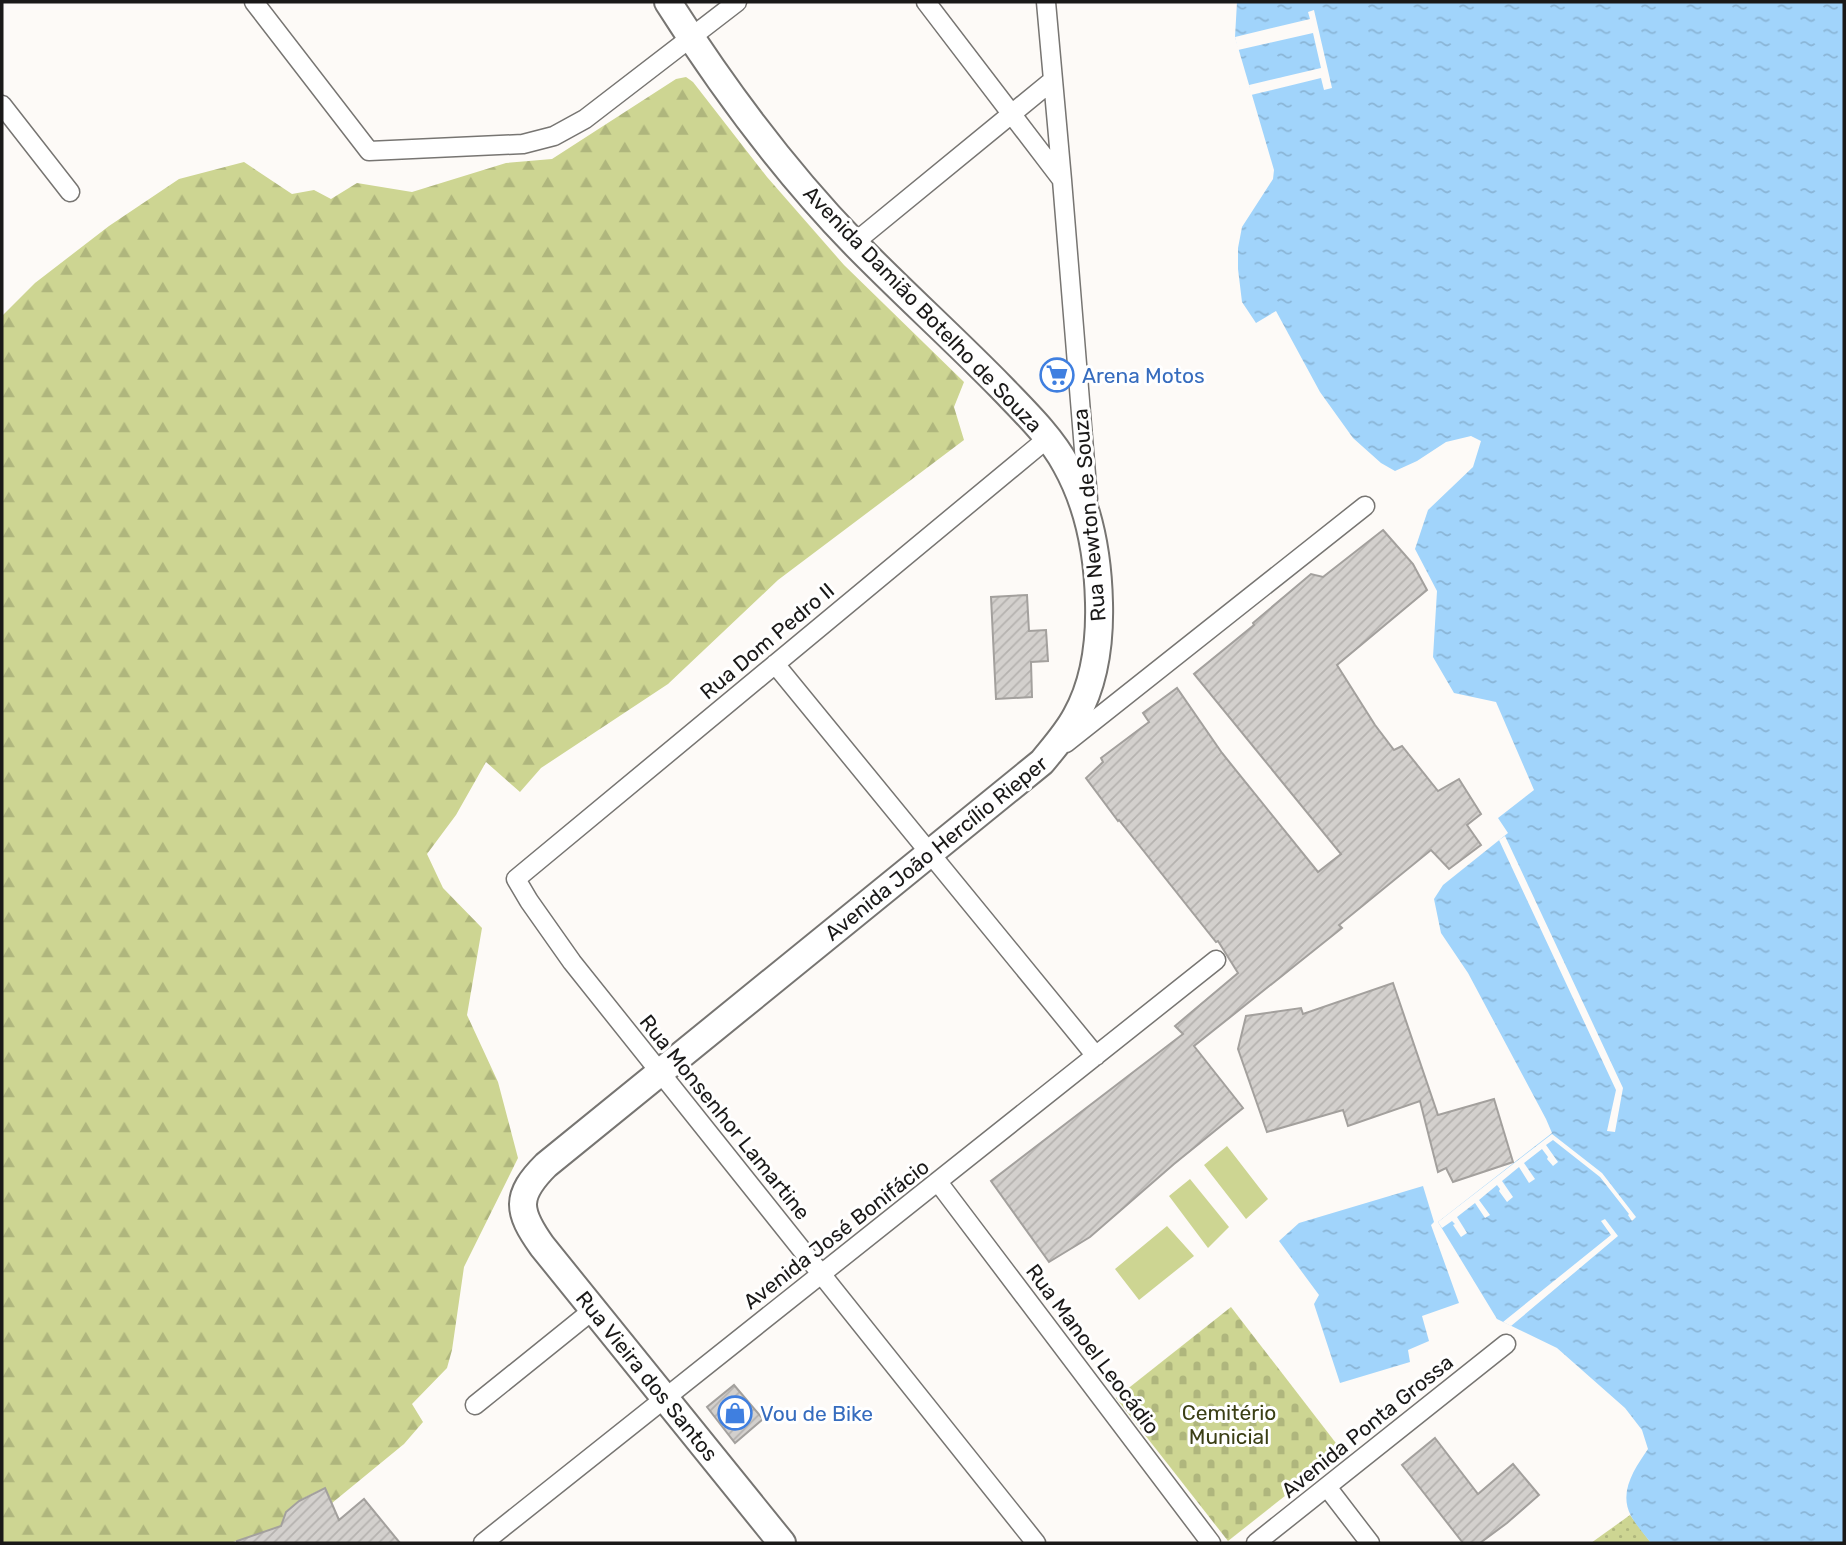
<svg xmlns="http://www.w3.org/2000/svg" width="1846" height="1545" font-family="Rubik,sans-serif">
	<defs>
		<pattern id="forest-firs" width="22" height="20" patternUnits="userSpaceOnUse" patternTransform="scale(1.75)"><rect width="22" height="20" fill="#cdd592"/><path d="M5 1l3.5 6h-7zM16 11l3.5 6h-7z" fill="#afb67d"/></pattern>
		<pattern id="cemetery-stones" width="16" height="16" patternUnits="userSpaceOnUse" patternTransform="scale(1.75)"><rect width="16" height="16" fill="#cdd592"/><path d="M2 7V4a2 2 0 0 1 4 0v3zM10 15v-3a2 2 0 0 1 4 0v3z" fill="#afb67d"/></pattern>
		<pattern id="park-dots" width="8" height="8" patternUnits="userSpaceOnUse" patternTransform="scale(1.75)"><rect width="8" height="8" fill="#cdd592"/><path d="M2 2h.1M6 6h.1" fill="none" stroke="#afb67d" stroke-width="1.8" stroke-linecap="round"/></pattern>
		<pattern id="water-ripples" width="26" height="14" patternUnits="userSpaceOnUse" patternTransform="scale(1.75)"><rect width="26" height="14" fill="#a1d4fb"/><path d="M2 4q2-2 4 0t4 0M15 11q2-2 4 0t4 0" fill="none" stroke="#8ab5d6"/></pattern>
		<pattern id="building-hatch" width="6" height="6" patternUnits="userSpaceOnUse" patternTransform="scale(1.75)"><rect width="6" height="6" fill="#d3d0cd"/><path d="M-1 1l2-2M0 6l6-6M5 7l2-2" fill="none" stroke="#b5b2af"/></pattern>
	</defs>
	<rect width="100%" height="100%" fill="#fdfaf7"/>
	<!-- grass -->
	<path fill="#cdd592" d="M1227,1146L1268,1199L1246,1219L1204,1165Z
		M1190,1179L1229,1227L1208,1248L1169,1196Z
		M1167,1226L1194,1256L1139,1300L1115,1269Z"/>
	<!-- forest -->
	<path fill="url(#forest-firs)" d="M686,77L693,82L767,177L844,265L964,382L954,407L964,440L778,580L668,684L541,768L520,792L486,762L456,815L427,854L443,888L482,928L467,1015L498,1082L518,1158L464,1267L452,1350L447,1368L412,1404L423,1422L404,1444L332,1503L325,1488C303,1498 290,1502 281,1526L230,1543H2V316L35,283L109,226L179,179L244,162L292,194L314,190L331,199L357,183L412,192L506,163L552,159L676,79Z"/>
	<!-- cemetery -->
	<path fill="url(#cemetery-stones)" d="M1231,1307L1342,1451L1228,1541L1116,1398Z"/>
	<!-- park -->
	<path fill="url(#park-dots)" d="M1630,1515L1651,1543H1591Z"/>
	<!-- water -->
	<path fill="url(#water-ripples)" d="M1237,2H1844V1543H1651C1644,1534 1636,1525 1631,1516C1618,1492 1635,1468 1648,1449L1642,1430L1625,1408L1557,1348L1497,1319L1438,1222L1552,1133L1546,1119L1468,973L1441,933L1434,899L1443,885L1508,833L1498,818L1534,790L1496,702L1454,693L1433,657L1437,591L1415,549L1428,510L1473,467L1481,441L1471,436L1446,442L1417,461L1395,471L1381,463L1353,438L1320,392L1276,311L1256,323L1242,302L1238,269V248L1242,227L1273,179L1274,170L1235,37Z
		M1423,1186L1434,1222L1431,1225L1459,1303L1422,1316L1429,1341L1408,1350L1410,1362L1340,1383L1314,1304L1319,1295L1279,1241L1299,1223Z"/>
	<!-- pier -->
	<path fill="#fdfaf7" d="M1314,10L1332,88L1324,90L1321,78L1251,95L1249,85L1321,68L1313,33L1238,50L1235,37L1310,19L1308,12Z
		M1505,836L1623,1088L1615,1132L1607,1131L1616,1090L1499,840Z
		M1552,1134L1602,1173L1636,1217L1632,1221L1628,1215L1629,1214L1600,1177L1553,1140L1546,1145L1558,1162L1553,1166L1547,1159L1548,1157L1542,1149L1524,1163L1535,1179L1529,1183L1519,1167L1502,1181L1513,1197L1507,1202L1499,1191L1500,1189L1497,1185L1479,1200L1490,1215L1485,1218L1475,1203L1457,1217L1467,1233L1461,1237L1453,1225L1455,1224L1452,1221L1442,1228L1438,1222Z
		M1605,1219L1618,1236L1511,1326L1503,1322L1611,1235L1601,1221Z"/>
	<!-- building -->
	<path fill="url(#building-hatch)" stroke="#a3a09d" stroke-width="2" d="M1383,530L1413,564L1427,590L1337,665L1375,725L1394,750L1402,746L1438,791L1459,779L1481,814L1467,825L1481,845L1449,869L1431,850L1339,925L1342,928L1194,1046L1243,1108L1174,1164L1090,1237L1049,1262L991,1181L1183,1034L1175,1026L1238,973L1218,941L1216,942L1119,820L1118,821L1086,778L1103,762L1101,758L1149,722L1143,713L1177,688L1222,753L1318,872L1341,854L1194,674L1254,625L1253,623L1311,574L1323,577Z
		M1027,595L1029,631L1046,630L1048,661L1031,662L1032,697L996,699L991,597Z
		M1393,983L1438,1115L1494,1099L1513,1162L1453,1182L1446,1168L1438,1172L1420,1101L1348,1126L1343,1110L1267,1132L1238,1049L1246,1016L1301,1008L1303,1014Z
		M734,1385L763,1419L735,1443L707,1407Z
		M1435,1438L1478,1494L1513,1464L1539,1495L1507,1523L1480,1543H1463L1402,1465Z
		M325,1488L339,1520L364,1499L400,1543H237V1541L281,1526L286,1512L299,1501Z"/>
	<g fill="none" stroke-linecap="round" stroke-linejoin="round">
		<defs>
			<path id="minor" d="M254,2L369,151L523,144L554,136L585,119L737,2
				M926,2L1062,180
				M1046,2L1062,180L1088,499
				M2,105L70,192
				M854,243L1053,80
				M775,664L1096,1056
				M1066,743L1365,506
				M938,1182L1211,1543
				M475,1405L593,1310
				M1327,1487L1370,1543
				M483,1543L1216,960
				M1036,1543L572,962L529,901L516,879L1048,438
				M1256,1543L1506,1344"/>
			<path id="secondary" d="M668,2C722,87 784,171 855,244C903,293 954,339 1002,388C1025,412 1051,437 1066,465C1090,508 1098,555 1099,603C1100,641 1095,682 1076,716C1067,733 1054,747 1042,762L546,1165C515,1196 517,1211 542,1246L782,1543"/>
		</defs>
		<!-- minor casing -->
		<use href="#minor" stroke="#777572" stroke-width="21"/>
		<!-- secondary casing -->
		<use href="#secondary" stroke="#777572" stroke-width="30"/>
		<!-- minor -->
		<use href="#minor" stroke="#fff" stroke-width="18"/>
		<!-- secondary -->
		<use href="#secondary" stroke="#fff" stroke-width="26"/>
	</g>
	<!-- icons -->
	<defs>
		<symbol id="supermarket-ring" viewBox="-11 -11 22 22"><circle r="9.5" fill="#fff" stroke="#3f7fe0" stroke-width="1.5"/><path d="M-6-5.5h2.5l.6 2H6L4.5 2H-2.5L-4.4-4H-6ZM-1.5 3.2a1.3 1.3 0 1 0 .1 0ZM3 3.2a1.3 1.3 0 1 0 .1 0Z" fill="#3f7fe0"/></symbol>
		<symbol id="shop-ring" viewBox="-11 -11 22 22"><circle r="9.5" fill="#fff" stroke="#3f7fe0" stroke-width="1.5"/><path d="M-5-2.5h2.3a2.7 3.5 0 0 1 5.4 0H5L5.5 6h-11ZM-1.5-2.5h3a1.5 2.3 0 0 0-3 0Z" fill="#3f7fe0"/></symbol>
	</defs>
	<g fill-rule="evenodd">
		<use href="#supermarket-ring" x="1038" y="356" width="38" height="38"/>
		<use href="#shop-ring" x="716" y="1394" width="38" height="38"/>
	</g>
	<g text-anchor="middle" dominant-baseline="central" stroke-width="6" stroke-linejoin="round" paint-order="stroke">
		<!-- street labels -->
		<g font-size="21" fill="#1a1918" stroke="#fff">
			<text transform="translate(923 309) rotate(46)">Avenida Damião Botelho de Souza</text>
			<text transform="translate(1089 515) rotate(-95)">Rua Newton de Souza</text>
			<text transform="translate(767 641) rotate(-40)">Rua Dom Pedro II</text>
			<text transform="translate(936 848) rotate(-39)">Avenida João Hercílio Rieper</text>
			<text transform="translate(725 1117) rotate(51)">Rua Monsenhor Lamartine</text>
			<text transform="translate(836 1234) rotate(-38)">Avenida José Bonifácio</text>
			<text transform="translate(1093 1349) rotate(53)">Rua Manoel Leocádio</text>
			<text transform="translate(647 1376) rotate(51)">Rua Vieira dos Santos</text>
			<text transform="translate(1367 1426) rotate(-39)">Avenida Ponta Grossa</text>
		</g>
		<!-- shop labels -->
		<g font-size="21" fill="#366cbe" stroke="#fff" text-anchor="start">
			<text x="1082" y="375">Arena Motos</text>
			<text x="760" y="1413">Vou de Bike</text>
		</g>
		<!-- park labels -->
		<g font-size="21" fill="#3b3f15" stroke="#fff">
			<text x="1229" y="1412">Cemitério<tspan x="1229" dy="24">Municial</tspan></text>
		</g>
	</g>
	<!-- border -->
	<rect width="1846" height="1545" fill="none" stroke="#1a1918" stroke-width="7"/>
</svg>
